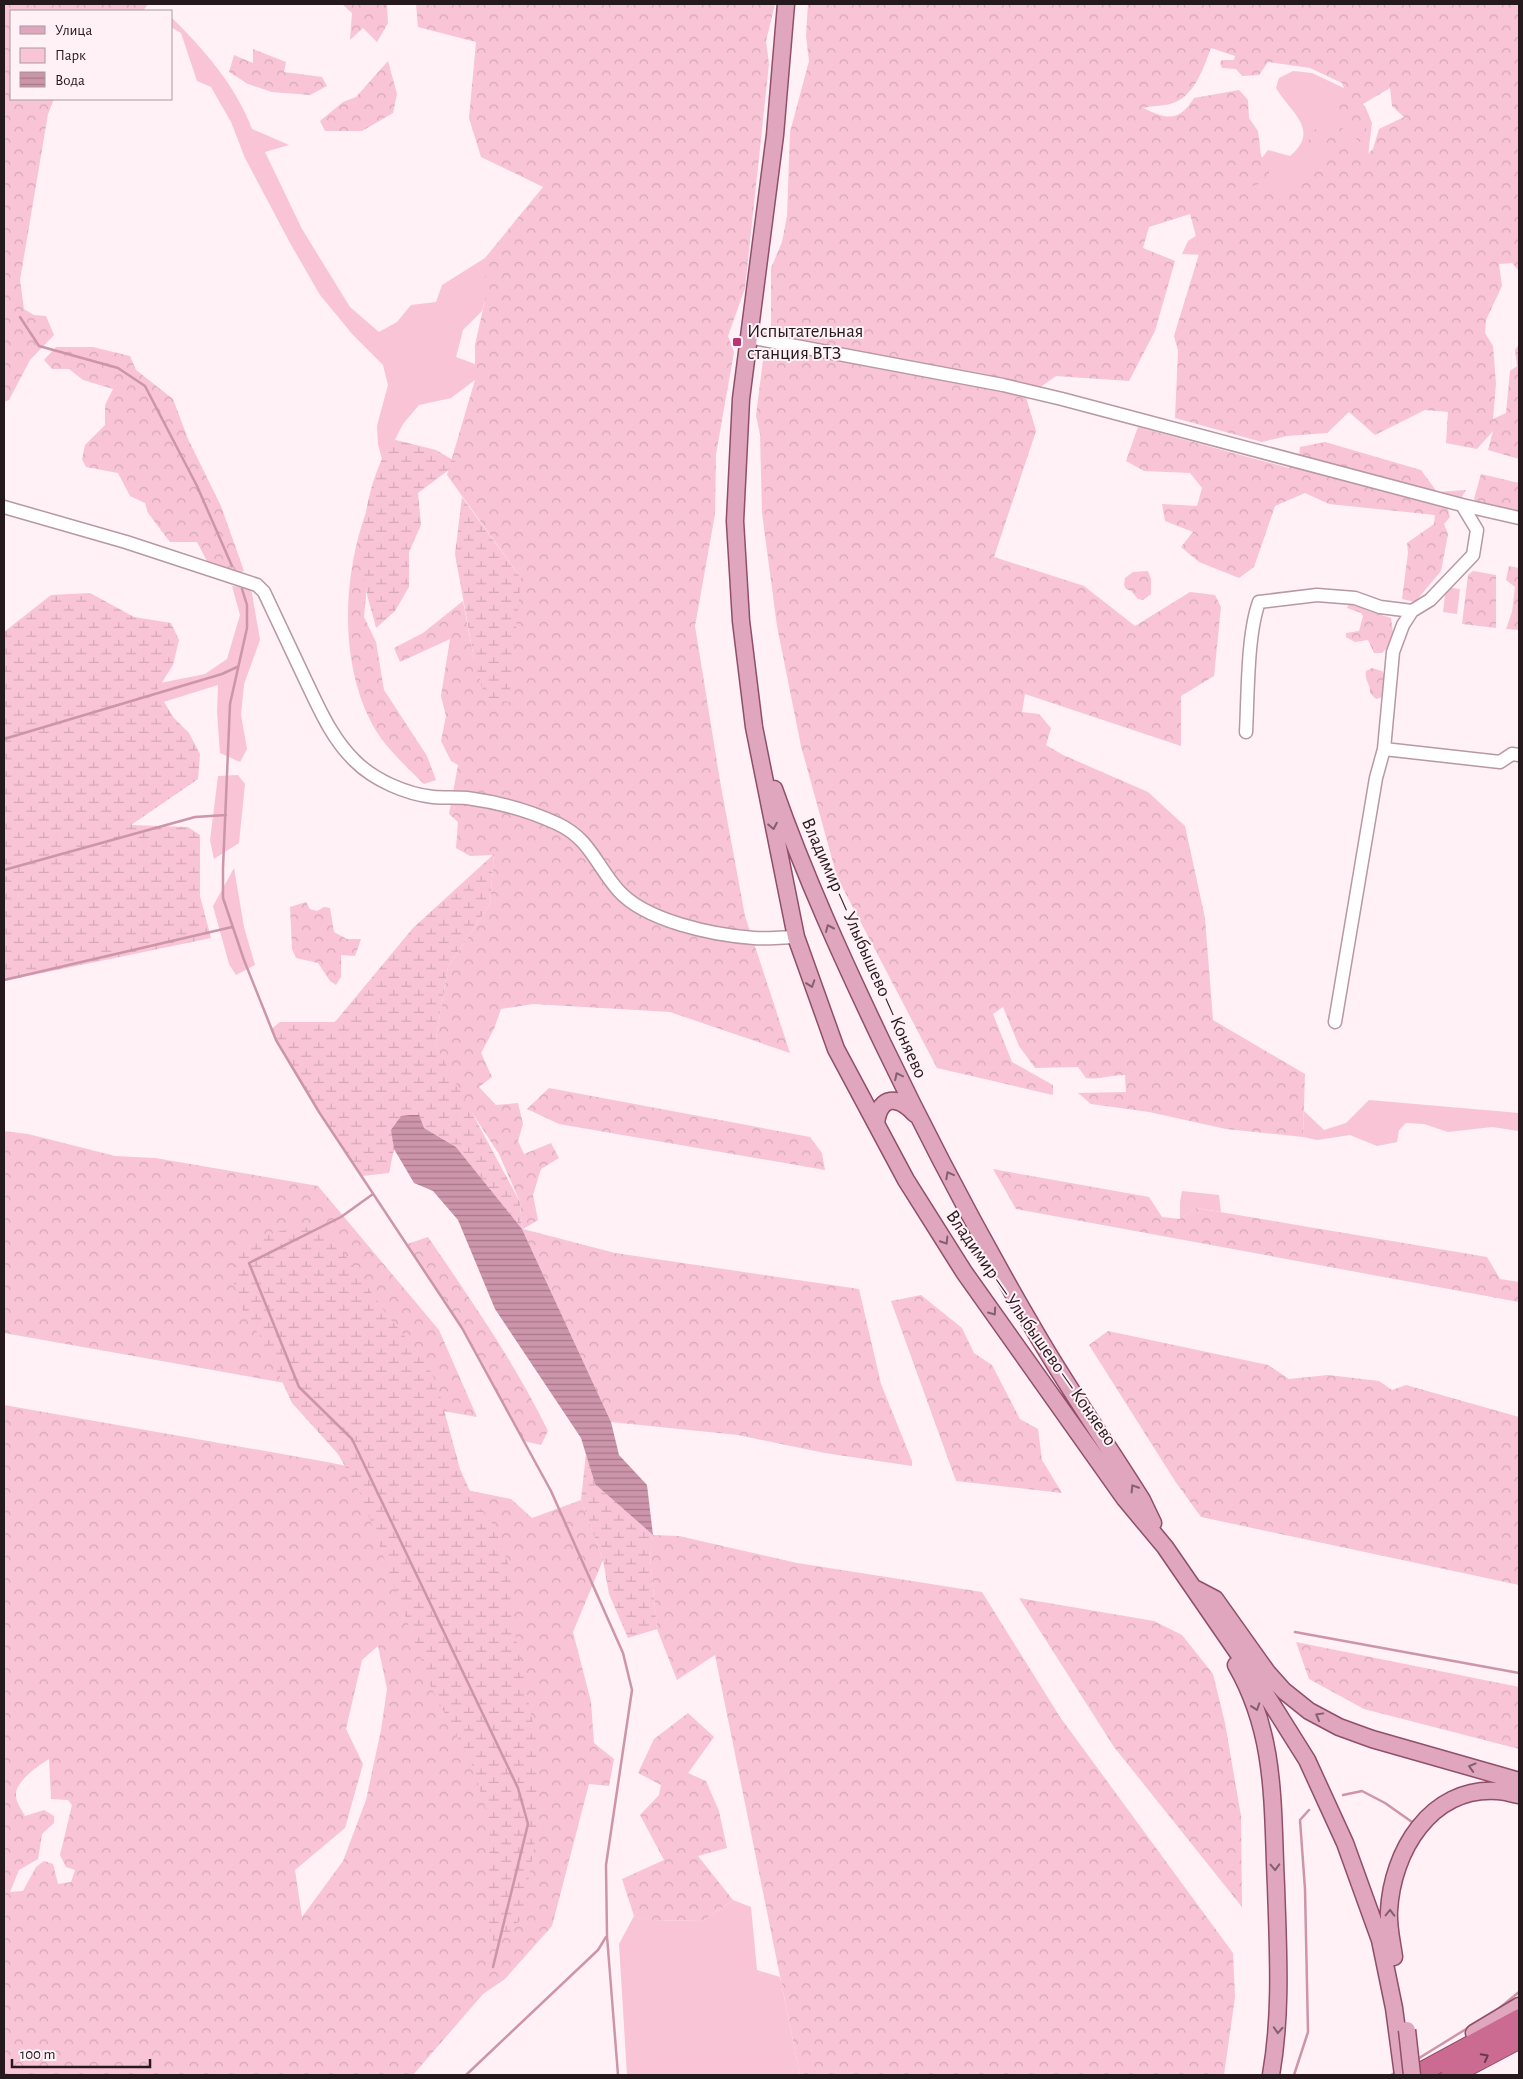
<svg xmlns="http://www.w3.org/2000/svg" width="1523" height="2079" font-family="'Alegreya Sans',sans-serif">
	<defs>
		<pattern id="forest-crowns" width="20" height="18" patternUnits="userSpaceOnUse" patternTransform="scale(1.25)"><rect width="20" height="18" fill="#f8c4d6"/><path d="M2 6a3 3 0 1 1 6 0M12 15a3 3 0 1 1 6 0" fill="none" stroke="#d4a8b7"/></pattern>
		<pattern id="wetland-marsh" width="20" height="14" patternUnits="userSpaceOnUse" patternTransform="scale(1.25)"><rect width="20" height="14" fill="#f8c4d6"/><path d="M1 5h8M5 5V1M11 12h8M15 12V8" fill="none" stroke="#d4a8b7"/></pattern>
		<pattern id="water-rules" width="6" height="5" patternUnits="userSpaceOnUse" patternTransform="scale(1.25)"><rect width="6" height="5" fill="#cd95a9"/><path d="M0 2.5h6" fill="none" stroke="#a67989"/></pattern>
	</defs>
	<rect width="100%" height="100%" fill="#fff1f5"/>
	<!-- green -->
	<path fill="#f8c4d6" d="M172,18C204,49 237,88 252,129L289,145L265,152L302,229L329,273L350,307L379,332L397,322L411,305L436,302L442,285L485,258V300L482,311L463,330L456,357L475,364V380L451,398L419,405L403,424L383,463L378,444L377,426L388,385L383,365L353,335L320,295L290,243L245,158L231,122L211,87L197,81L181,33L171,27Z
		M1293,71L1312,73L1346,89L1365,106L1372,123L1359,228L1206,255L1182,254L1188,241L1209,227L1268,150L1290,156C1321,130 1291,113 1276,88L1279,78Z
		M232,586L251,588L260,640L244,684L241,715L247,749L240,762L220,753L217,712L218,685L157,704L150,685L205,674L227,659L240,615Z
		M1446,587L1460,589L1457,614L1443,612Z
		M238,775L245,784L239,843L214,859L210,840L218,776Z
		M234,868L244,927L255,965L236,975L229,964L213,906Z
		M1369,1100L1519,1113V1131L1492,1127L1448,1132L1424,1124L1406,1123L1399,1130L1397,1142L1377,1146L1350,1135L1317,1140L1303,1137L1304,1111L1324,1130L1346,1123Z
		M1182,1191L1219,1195L1221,1212L1196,1208L1180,1219V1202Z
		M733,1900L751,1907L757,1970L780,1977L800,2075H627L619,1944L634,1916L649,1921L704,1920Z"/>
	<!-- forest -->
	<path fill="url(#forest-crowns)" fill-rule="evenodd" d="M4,4H148L143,11H11V99H54L48,114L20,280L24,309L34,315L46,316L54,335L30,360L9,400L4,402Z
		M342,4H387L388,23L377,42L363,28L350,40L352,13Z
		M416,4H775L766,41L769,64L745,288L728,336L734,352L716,454L715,514L695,626L720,781L745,916L790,1053L670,1012L533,1004L501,1009L494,1029L481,1053L492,1077L479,1087L496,1105L518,1103L523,1124L518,1141L524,1154L551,1143L559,1158L541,1169L533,1195L538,1220L523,1229L615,1253L859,1289L881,1384L912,1461V1466L825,1453L738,1435L611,1422L522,1229L520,1202L499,1154L461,1096L435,1044L448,967L490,904L494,855L470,856L456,848L458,822L449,814L458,765L451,761L441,741L446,716L441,696L450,639L400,662L394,648L423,633L463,601L474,659L521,578L447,475L475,380V345L485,300V258L543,187L481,157L469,118L476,42L418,27Z
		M808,4H1519V271L1512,263L1499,264L1502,286L1486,320L1485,333L1493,346L1496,384L1493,419L1506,413L1510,371L1517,366L1515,350L1519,344V459L1488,450L1493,431L1477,449L1446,443L1448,412L1425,410L1375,435L1349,412L1327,433L1287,436L1262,442L1175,418L1178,351L1174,336L1200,251L1190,214L1149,227L1143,248L1175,261L1155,331L1129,381L1056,376L1026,397L1036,431L994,557L1084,586L1135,626L1190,592L1215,595L1221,607L1214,676L1181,696V746L1025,694L1022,712L1039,714L1051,728L1046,745L1063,755L1148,792L1185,826L1205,918L1213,1020L1305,1074L1303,1137L1226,1129L1149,1112L1091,1104L1078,1093L1126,1092L1125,1075C1111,1075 1099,1080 1086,1078L1078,1067L1035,1068L1019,1046L1003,1007L993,1014L1012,1062L1053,1085V1095L937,1068L837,877L801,746L777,626L762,513L760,434L756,416L763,360L777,351L771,337V268L782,242L787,216L790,132L809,61L806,36ZM1211,48L1235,56L1234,60H1222L1220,63L1222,68L1236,69L1242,76L1259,75L1268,62L1310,68L1342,83L1346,94L1338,99L1339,113L1354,127L1357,141L1364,143L1367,134L1363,104L1390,88L1392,106L1404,117L1379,129L1373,149L1362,159L1359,155L1346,158L1353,146L1343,128H1337L1330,135L1316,129L1311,133L1308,142L1315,149H1326V151L1308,174L1295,184L1290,196L1259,193L1246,196L1250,187L1266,181L1271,167L1261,156L1258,131L1249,118L1248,100L1239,90L1194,98C1178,123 1167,119 1143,108C1152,106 1161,106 1170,104C1194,98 1203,69 1211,48Z
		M253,49L286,62L284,72L322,77L327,86L310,95L272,92L248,84L229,72L234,55L253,63Z
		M388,61L397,94L393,113L362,131H325L320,121L343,102L356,97Z
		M56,347H93L130,356L136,370L173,399L188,439L221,506L244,571L238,573L209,565L197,542H170L148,513L145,503L130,496L118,473L86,467L82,459L85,445L105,425V405L113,389L83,380L69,369H52L44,360Z
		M1138,427L1289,468L1299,458L1300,447L1325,442L1421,470L1437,492L1466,490L1460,500L1447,505L1450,517L1444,524L1448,534L1441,571L1415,602L1402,599L1408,553L1407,543L1434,524L1435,515L1329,504L1305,493L1275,506L1254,567L1239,578L1199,562L1181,547L1193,532L1165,521L1162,504L1197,506L1202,488L1190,473L1144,471L1126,461Z
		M1481,474L1519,483V514H1484L1474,499Z
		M376,488L364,617L376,642L384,690L427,756L436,780L424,784C405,765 382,745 370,720C336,651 344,556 376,488Z
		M1509,566L1519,568V630L1506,629L1512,612L1515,587L1506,580Z
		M1148,571L1151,579V594L1143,600L1138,599L1131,591L1126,589L1124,585L1125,578L1133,572Z
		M1473,571L1496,575V628L1462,624L1468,575Z
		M1349,604H1361L1366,610L1391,618L1394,641L1382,653H1374L1368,640L1355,642L1346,637V633L1359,631L1363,616L1361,613L1347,608Z
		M1372,668L1382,671L1387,680L1383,697L1376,699L1370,693C1371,685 1364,680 1366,671Z
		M306,902L310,909L317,911L324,907L330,908L334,932L347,939H361L355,956L341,955V977L336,985L330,981L318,963L296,958L292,949L290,907Z
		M549,1088L810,1137L822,1153L825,1170L559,1124L527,1109Z
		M4,1131L28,1134L115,1156L155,1158L318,1186L439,1330L477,1417L4,1333Z
		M993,1169L1149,1197L1162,1217L1180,1219L1196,1208L1487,1257L1500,1279L1519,1282V1302L1016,1209Z
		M428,1237C471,1300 515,1363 548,1431L541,1445L524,1441L462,1328L407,1244Z
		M921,1295L962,1328L974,1353L992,1365L1020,1419L1038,1429L1042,1460L1062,1493L956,1481L891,1301Z
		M1108,1331L1268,1365L1289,1379L1328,1375L1379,1381L1392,1390L1406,1385L1519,1417V1585L1201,1517L1175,1481L1089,1345Z
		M4,1405L327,1462L511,1499L532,1518L581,1500L603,1560L573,1632L591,1702L594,1743L614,1759L609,1786L589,1784L552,1926L505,1979L483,1994L413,2075H4ZM378,1646L387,1689L381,1730L366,1800L343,1861L302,1917L295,1870L345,1828L363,1764L346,1729L362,1660ZM49,1759L51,1799L68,1800L72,1805L60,1855L66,1867L75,1870L71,1882L58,1884L53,1864L44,1861L36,1867L23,1891L10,1892L19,1870L38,1859L42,1834L54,1823V1816L44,1810L25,1816C22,1810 15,1801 16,1794C16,1781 39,1765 49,1759Z
		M653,1535L679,1536L797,1563L982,1592L1060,1717L1233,1953L1235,1997L1224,2075H800L715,1655L677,1680L657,1629L650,1556Z
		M1019,1598L1154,1621L1182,1635L1213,1674L1225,1723L1241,1816L1242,1907L1114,1747Z
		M1296,1642L1519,1687V1749L1364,1709L1309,1679Z
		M688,1713L714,1737L688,1773L706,1781L719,1811L727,1848L698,1856L733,1900L704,1920L648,1921L634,1916L622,1879L664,1860L640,1815L659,1795L661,1785L638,1773L654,1739Z"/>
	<!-- wetland -->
	<path fill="url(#wetland-marsh)" d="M392,439L436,450L458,463L418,493L421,525L409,552V587L395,611L376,628C373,614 367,598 365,583C358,534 367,483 392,439Z
		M462,497L521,578L509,702L485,698L474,659L455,554Z
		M90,593L134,617L171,623L179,640L173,665L157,690L173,717L189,733L200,754L198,779L131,825L188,827L200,835V896L211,938L4,981V632L51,595Z
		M494,854L490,904L448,967L435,1044L520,1202L522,1229L456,1147L424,1128L392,1130L394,1149L389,1173L362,1176L313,1101L271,1029L280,1022H335L413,928Z
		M294,1227L319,1228L338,1245L388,1316L424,1359L437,1384L460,1469L474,1500L494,1526L509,1566L511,1614L537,1744L538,1824L522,1918L499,1944L493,1941L488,1918L490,1823L473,1767L432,1689L361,1495L338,1454L292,1403L264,1342L243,1311L233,1281L238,1250L251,1240Z
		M586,1454L595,1484L653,1535L650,1556L657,1629L628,1638L609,1594L603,1560L581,1500Z"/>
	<!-- water -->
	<path fill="url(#water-rules)" d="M410,1115H419L424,1128L456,1147L522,1229L611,1422L619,1455L647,1485L653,1535L595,1484L581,1438L495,1309L458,1220L433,1191L414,1183L394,1149L391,1130L401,1116Z"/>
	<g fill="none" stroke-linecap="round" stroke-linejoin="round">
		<!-- stream -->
		<path stroke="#cd95a9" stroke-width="2.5" d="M20,317L39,346L118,368L145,386L197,486L232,566
			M242,589L247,605V628L230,704L223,868V898L244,960L276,1040L319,1112L462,1328L551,1491L623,1653L632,1690L606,1865L607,1936L618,2075
			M4,739L222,674L237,667
			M4,870L195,817L226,815
			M4,980L232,927
			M373,1194L341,1217L249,1263L299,1387L352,1439L518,1788L528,1824L493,1967
			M1295,1632L1519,1673
			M1343,1795L1362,1791L1385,1803L1412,1822
			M1497,2010L1519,1992
			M1416,2060L1471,2026
			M466,2075L598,1950L606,1937
			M1294,2075L1308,2032L1305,1889L1300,1820L1309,1810
			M1391,2075L1396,2072"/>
		<defs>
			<path id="minor" d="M748,337L1003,385L1062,399L1462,505L1477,530L1473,555L1430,600L1412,611L1403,625L1393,652L1384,749L1376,778L1335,1022
				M1462,505L1519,518
				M4,507L126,542L257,585L264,592C277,620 291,649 304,677C318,706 331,738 355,761C374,780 406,794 433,797C444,798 456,797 467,798C497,802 530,811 558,824C590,839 596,865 618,890C645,921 713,935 754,938C768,939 782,937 796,937
				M1246,732C1248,696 1247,635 1259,602L1317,595L1355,598L1380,607L1412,611
				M1384,749L1500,762L1512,754L1519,755"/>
			<path id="major" d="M786,4L775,135L741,399L735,521L741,621L754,727L796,937L836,1049L906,1180L964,1272L1125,1499L1165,1547L1258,1682L1307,1760L1345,1843L1380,1940L1394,2008L1403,2075
				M774,789C805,877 843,960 883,1044C930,1142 981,1239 1036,1333C1069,1390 1107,1444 1142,1500L1153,1523
				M876,1123C880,1095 898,1095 915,1114
				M1194,1588L1215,1599L1267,1672L1284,1691L1309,1711L1339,1727L1372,1739L1519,1781
				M1236,1665C1277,1736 1272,1807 1276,1886C1278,1950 1282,2012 1271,2075
				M1394,1957C1392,1942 1388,1926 1389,1911C1392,1852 1430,1787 1497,1791C1504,1791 1512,1794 1519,1795
				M1474,2033L1519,2006"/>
			<path id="highway" d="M1416,2075L1519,2019
				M1451,2075L1519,2039"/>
		</defs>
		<!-- minor casing -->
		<use href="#minor" stroke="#b898a3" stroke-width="15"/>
		<!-- major casing -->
		<use href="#major" stroke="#914e69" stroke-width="19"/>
		<!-- highway casing -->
		<use href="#highway" stroke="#914e69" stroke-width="21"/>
		<!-- minor -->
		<use href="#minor" stroke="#fff" stroke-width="12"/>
		<!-- major -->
		<use href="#major" stroke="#e0a6be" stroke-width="16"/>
		<!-- highway -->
		<use href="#highway" stroke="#cb6b92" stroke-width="19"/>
		<defs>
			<path id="major-bridge" d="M1407,2030L1412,2075"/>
		</defs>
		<!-- major-bridge casing -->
		<use href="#major-bridge" stroke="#914e69" stroke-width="19" stroke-linecap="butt"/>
		<!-- major-bridge -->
		<use href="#major-bridge" stroke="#e0a6be" stroke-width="16"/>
	</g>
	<!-- one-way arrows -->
	<defs><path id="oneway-chevron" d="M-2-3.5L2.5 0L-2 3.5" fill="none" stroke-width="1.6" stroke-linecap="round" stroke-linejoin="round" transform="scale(1.25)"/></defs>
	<g stroke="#82606e">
		<use href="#oneway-chevron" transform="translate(773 826) rotate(79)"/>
		<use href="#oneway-chevron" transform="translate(829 928) rotate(-114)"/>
		<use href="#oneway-chevron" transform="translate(811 984) rotate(71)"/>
		<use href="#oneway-chevron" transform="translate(898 1076) rotate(-116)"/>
		<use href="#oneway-chevron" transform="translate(949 1175) rotate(-118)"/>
		<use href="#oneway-chevron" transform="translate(945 1241) rotate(58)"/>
		<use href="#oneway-chevron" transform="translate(993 1312) rotate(55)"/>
		<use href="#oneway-chevron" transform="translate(1134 1488) rotate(-122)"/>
		<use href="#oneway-chevron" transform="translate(1256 1707) rotate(71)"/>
		<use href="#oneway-chevron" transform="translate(1319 1716) rotate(-151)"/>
		<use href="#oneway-chevron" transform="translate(1472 1767) rotate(-164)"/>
		<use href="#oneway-chevron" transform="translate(1275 1867) rotate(88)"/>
		<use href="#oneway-chevron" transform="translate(1390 1913) rotate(-89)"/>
		<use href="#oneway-chevron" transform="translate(1278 2030) rotate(93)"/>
	</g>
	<use stroke="#673a4c" href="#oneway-chevron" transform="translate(1485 2057) rotate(-28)"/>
	<!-- markers -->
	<rect fill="#ba3374" stroke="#fff1f5" stroke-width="2" x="732" y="337" width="10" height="10" rx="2.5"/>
	<g text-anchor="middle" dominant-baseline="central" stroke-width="4" stroke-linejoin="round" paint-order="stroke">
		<!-- poi labels -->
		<g font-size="19" fill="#25191d" stroke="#fff1f5" text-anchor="start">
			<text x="747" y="331">Испытательная<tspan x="747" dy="22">станция ВТЗ</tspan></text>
		</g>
		<!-- street labels -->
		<g font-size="19" fill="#25191d" stroke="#fff1f5">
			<text transform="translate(864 948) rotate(66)">Владимир — Улыбышево — Коняево</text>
			<text transform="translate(1031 1328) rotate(55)">Владимир — Улыбышево — Коняево</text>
		</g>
	</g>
	<!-- border -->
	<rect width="1523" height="2079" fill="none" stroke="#25191d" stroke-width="10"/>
	<!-- legend -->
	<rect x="10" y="10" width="162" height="90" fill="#fff1f5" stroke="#a89b9f"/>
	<rect x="20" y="26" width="25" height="8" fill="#e0a6be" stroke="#a89b9f"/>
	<text x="55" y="35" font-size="15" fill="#25191d">Улица</text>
	<rect x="20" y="48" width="25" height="15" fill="#f8c4d6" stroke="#a89b9f"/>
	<text x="55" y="60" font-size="15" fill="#25191d">Парк</text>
	<rect x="20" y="72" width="25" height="15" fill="url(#water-rules)" stroke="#a89b9f"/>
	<text x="55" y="85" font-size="15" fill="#25191d">Вода</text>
	<!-- scale -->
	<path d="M12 2059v8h138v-8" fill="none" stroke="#25191d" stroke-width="2.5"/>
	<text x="20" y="2059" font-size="15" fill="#25191d" stroke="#fff1f5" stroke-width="4" paint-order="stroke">100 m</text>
</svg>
